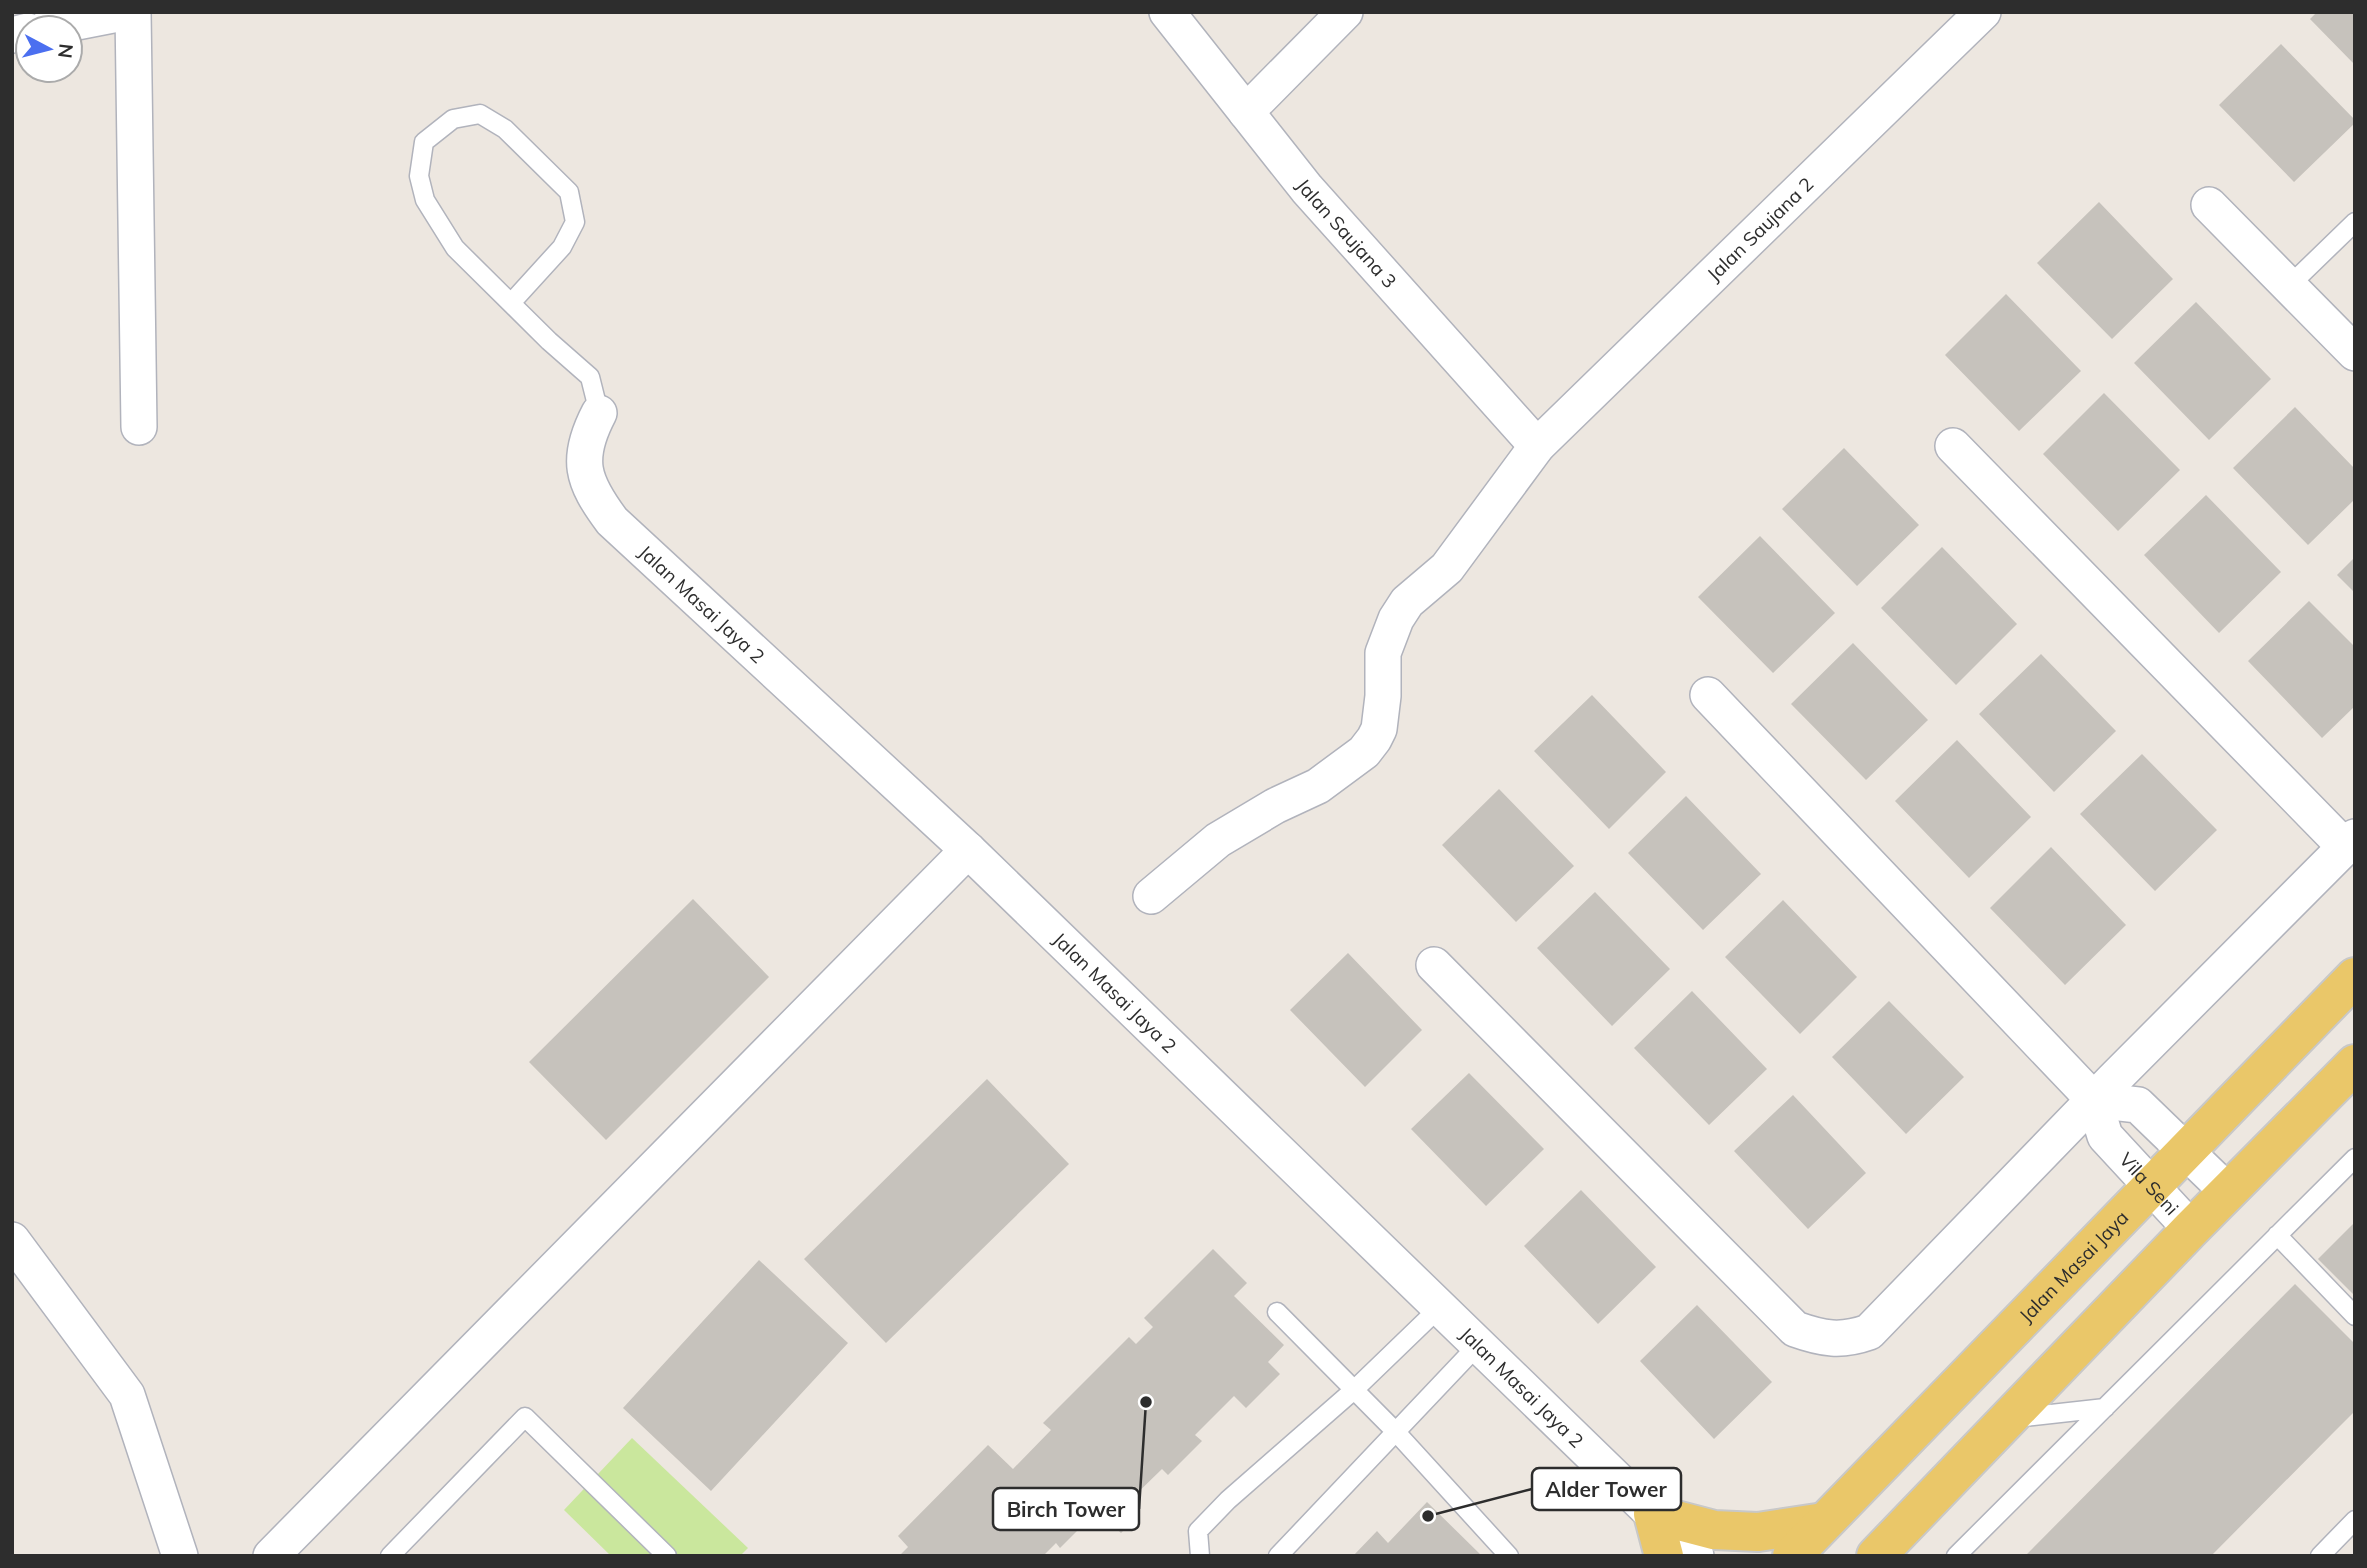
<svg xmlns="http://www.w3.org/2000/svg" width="2367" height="1568" font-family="Mulish,sans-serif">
	<rect width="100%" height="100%" fill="#ede7e0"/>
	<!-- pitch -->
	<path fill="#cae79d" d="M632,1438L748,1548L740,1556H611L564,1510Z"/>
	<!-- building -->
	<path fill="#c6c2bc" d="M2317,12H2355V65L2310,19Z
		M2281,44L2355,120V123L2294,182L2219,105Z
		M2099,202L2173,279L2112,339L2037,263Z
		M2006,294L2081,371L2019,431L1945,355Z
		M2196,302L2271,379L2209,440L2134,363Z
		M2104,393L2180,470L2118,531L2043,454Z
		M2295,407L2355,469V499L2308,545L2233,468Z
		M1844,448L1919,525L1857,586L1782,509Z
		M2206,495L2281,572L2219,633L2144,555Z
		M1760,536L1835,613L1773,673L1698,597Z
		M1942,547L2017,624L1956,685L1881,608Z
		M2355,557V593L2337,575Z
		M2309,601L2355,647V706L2322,738L2248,661Z
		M1853,643L1928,720L1866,780L1791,704Z
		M2041,654L2116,731L2054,792L1979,714Z
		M1592,695L1666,772L1609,829L1534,751Z
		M1957,740L2031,817L1969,878L1895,801Z
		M2142,754L2217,830L2155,891L2080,814Z
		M1499,789L1574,866L1516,922L1442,845Z
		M1686,796L1761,874L1703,930L1628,853Z
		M2051,847L2126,925L2065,985L1990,908Z
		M1595,892L1670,969L1612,1026L1537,948Z
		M693,899L769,977L606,1140L529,1062Z
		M1783,900L1857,977L1800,1034L1725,957Z
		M1348,953L1422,1030L1365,1087L1290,1010Z
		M1692,991L1767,1069L1709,1125L1634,1048Z
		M1889,1001L1964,1077L1906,1134L1832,1057Z
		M1469,1073L1544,1149L1486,1206L1411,1129Z
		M987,1079L1069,1164L886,1343L804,1259Z
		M1793,1095L1866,1173L1808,1229L1734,1151Z
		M1581,1190L1656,1267L1598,1324L1524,1246Z
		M2355,1222V1296L2318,1259Z
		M1213,1249L1247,1283L1234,1296L1284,1345L1268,1362L1280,1374L1246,1408L1234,1396L1195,1435L1202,1441L1168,1475L1162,1469L1126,1504L1138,1516L1121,1533L1097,1511L1060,1548L1056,1543L1043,1556H899L908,1547L898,1536L988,1445L1013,1469L1051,1430L1043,1423L1129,1337L1136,1344L1153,1327L1144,1318Z
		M759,1260L848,1343L711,1491L623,1408Z
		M2295,1284L2355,1344V1411L2333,1433L2211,1556H2025Z
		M1697,1305L1772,1382L1714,1439L1640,1361Z
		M1427,1502L1482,1556H1353L1377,1531L1388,1543Z"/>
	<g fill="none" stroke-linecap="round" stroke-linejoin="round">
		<defs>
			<path id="lane" d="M2289,286L2355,222
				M511,303L562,247L575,222L569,192L505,129L480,114L453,119L424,142L419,176L425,200L455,248L549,341L590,377L599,413
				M2277,1235L2355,1316
				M1277,1312L1395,1431L1509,1556
				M2015,1418L2105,1408
				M390,1556L525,1417L667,1556
				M1200,1556L1198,1531L1228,1500L1355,1389L1440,1307
				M1278,1556L1478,1345
				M1956,1556L2355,1158
				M2320,1556L2355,1520"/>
			<g id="street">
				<path d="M133,12L139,427"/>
				<path id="s1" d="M1167,12L1307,189L1537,446"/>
				<path d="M46,28L128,12"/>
				<path d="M12,35L28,31"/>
				<path d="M1246,112L1345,12"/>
				<path d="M2209,205L2355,353"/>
				<path id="s2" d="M599,413C575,459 582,481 612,521L968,850L1696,1556"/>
				<path d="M1953,446L2345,847"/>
				<path id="s3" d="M1708,695L2094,1100L2105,1136L2191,1229"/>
				<path id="s4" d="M1151,896L1218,840L1275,806L1318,786L1364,752L1374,739L1379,729L1383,696V653L1396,619L1407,602L1447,568L1537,446L1983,12"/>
				<path d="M1434,965L1795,1329C1823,1339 1841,1342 1869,1332L2113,1080L2355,837"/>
				<path d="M2094,1100L2138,1105L2228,1192"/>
				<path d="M12,1240L127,1395L180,1556"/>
				<path d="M271,1556L968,850"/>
			</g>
			<g id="primary">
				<path d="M1664,1556L1653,1514L1714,1530L1758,1532L1824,1522"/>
				<path id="s5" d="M1792,1556L2355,977"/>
				<path d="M1876,1556L2191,1229L2355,1064"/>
			</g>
		</defs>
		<!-- lane casing -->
		<use href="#lane" stroke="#b1b3bc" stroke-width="21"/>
		<!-- street casing -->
		<use href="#street" stroke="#b1b3bc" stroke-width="38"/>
		<!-- primary casing -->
		<use href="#primary" stroke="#c8c8c8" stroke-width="42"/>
		<!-- lane -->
		<use href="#lane" stroke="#fff" stroke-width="18"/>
		<!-- street -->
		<use href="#street" stroke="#fff" stroke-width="35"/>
		<!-- primary -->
		<use href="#primary" stroke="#eac769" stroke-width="38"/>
	</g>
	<g text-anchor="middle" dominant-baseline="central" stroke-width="5" stroke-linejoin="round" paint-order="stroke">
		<!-- street labels -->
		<g font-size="19" fill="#2d2d2d" stroke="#fff">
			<text stroke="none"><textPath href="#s4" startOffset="934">Jalan Saujana 2</textPath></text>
			<text stroke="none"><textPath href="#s1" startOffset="285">Jalan Saujana 3</textPath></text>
			<text stroke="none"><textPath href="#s2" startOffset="240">Jalan Masai Jaya 2</textPath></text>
			<text stroke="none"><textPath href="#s2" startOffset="807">Jalan Masai Jaya 2</textPath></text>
			<text stroke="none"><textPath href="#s3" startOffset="662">Vila Seni</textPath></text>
			<text stroke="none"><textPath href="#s5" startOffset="404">Jalan Masai Jaya</textPath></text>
			<text stroke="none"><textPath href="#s2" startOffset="1374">Jalan Masai Jaya 2</textPath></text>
		</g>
	</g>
	<!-- callouts -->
	<path fill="none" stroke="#2d2d2d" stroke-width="2.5" d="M1428 1516L1532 1489M1146 1402L1139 1509"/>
	<g fill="#2d2d2d" stroke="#fff" stroke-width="2.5">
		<circle cx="1428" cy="1516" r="7"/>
		<circle cx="1146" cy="1402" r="7"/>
	</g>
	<g fill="#fff" stroke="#2d2d2d" stroke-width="2.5">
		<rect x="1532" y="1468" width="149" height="42" rx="7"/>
		<rect x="993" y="1488" width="146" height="42" rx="7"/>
	</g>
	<g font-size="21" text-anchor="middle" font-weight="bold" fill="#2d2d2d">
		<text x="1606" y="1497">Alder Tower</text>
		<text x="1066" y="1517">Birch Tower</text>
	</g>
	<!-- border -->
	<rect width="2367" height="1568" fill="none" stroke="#2d2d2d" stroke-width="28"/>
	<!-- north arrow -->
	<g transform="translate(49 49) rotate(97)"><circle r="33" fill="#ffffff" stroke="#ababab" stroke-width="2"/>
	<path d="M0-5L12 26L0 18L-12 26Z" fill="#4b6ff0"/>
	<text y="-10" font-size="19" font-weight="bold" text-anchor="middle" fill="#2d2d2d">N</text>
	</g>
</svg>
